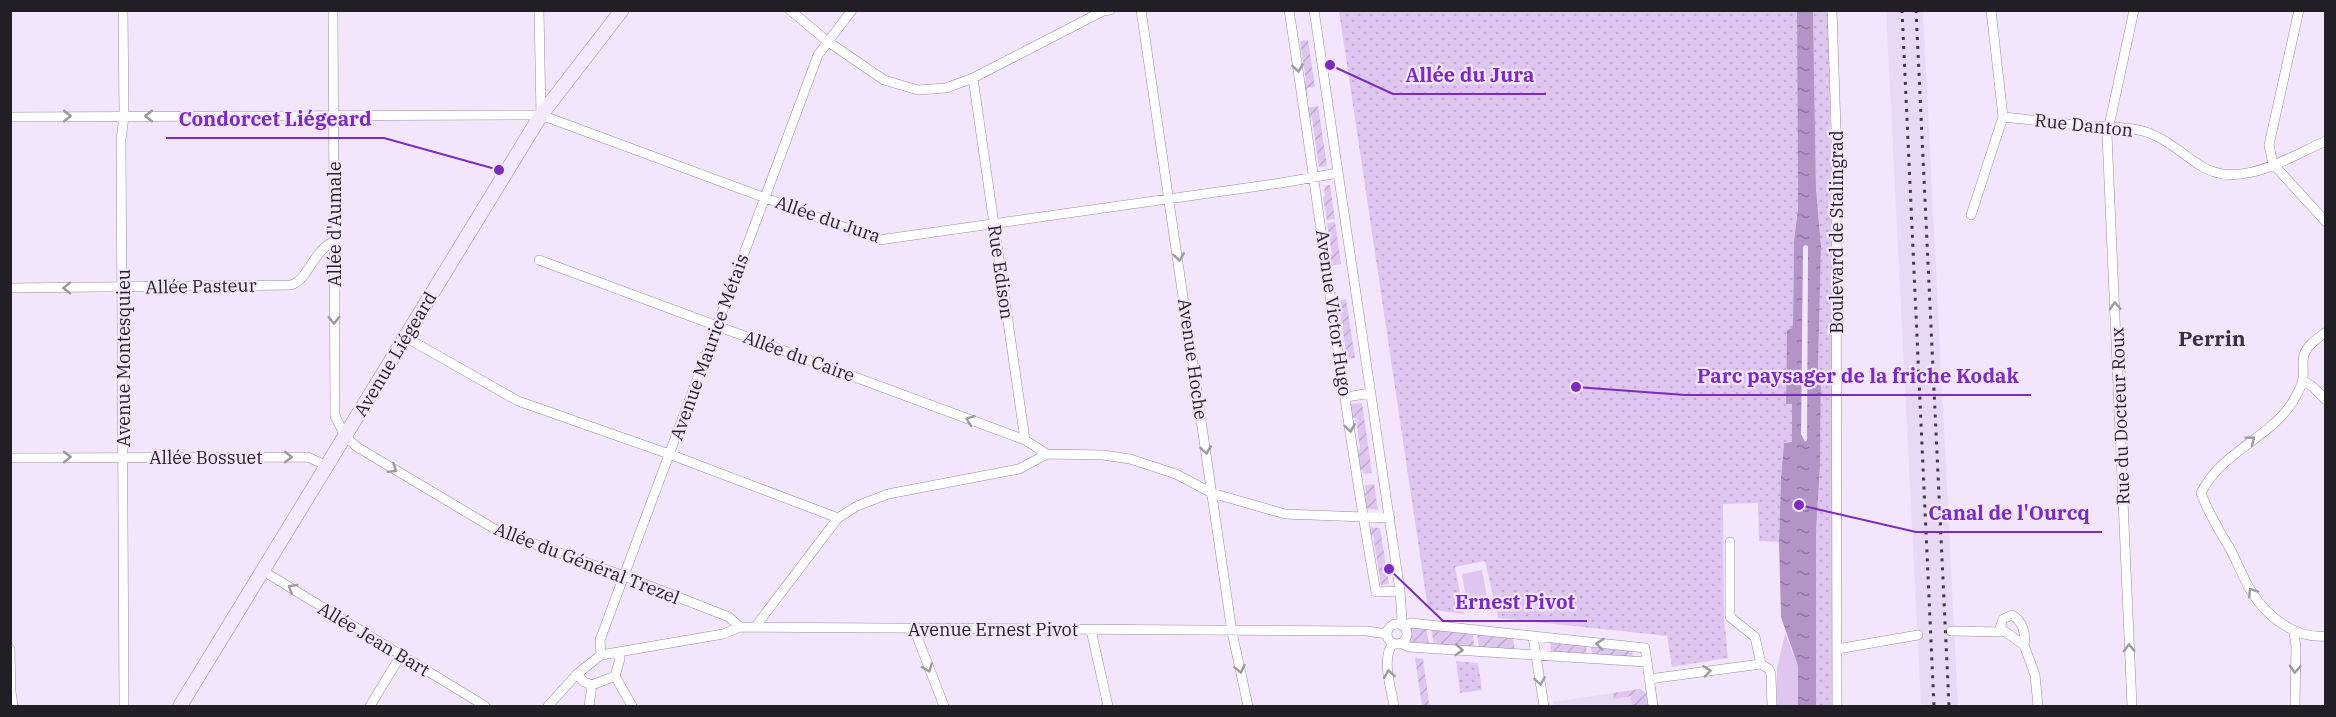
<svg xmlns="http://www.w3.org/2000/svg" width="2336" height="717" font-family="'IBM Plex Serif',serif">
	<defs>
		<pattern id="park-dots" width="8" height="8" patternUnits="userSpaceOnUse" patternTransform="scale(1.5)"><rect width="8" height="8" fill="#dfc6f1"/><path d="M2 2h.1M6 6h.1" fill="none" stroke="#bfaace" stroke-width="1.8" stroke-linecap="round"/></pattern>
		<pattern id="garden-furrows" width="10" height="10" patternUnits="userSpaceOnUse" patternTransform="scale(1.5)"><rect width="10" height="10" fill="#dfc6f1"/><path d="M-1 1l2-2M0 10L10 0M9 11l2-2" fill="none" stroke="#bfaace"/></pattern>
		<pattern id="water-ripples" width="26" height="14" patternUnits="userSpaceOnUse" patternTransform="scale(1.5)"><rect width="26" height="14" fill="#b294c6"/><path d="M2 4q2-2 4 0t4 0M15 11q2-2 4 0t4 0" fill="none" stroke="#9078a1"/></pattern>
	</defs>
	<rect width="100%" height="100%" fill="#f3e6fc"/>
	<!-- built -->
	<path fill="#ead9f5" d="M1886,11H1923L1958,706H1921Z
		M1640,689L1646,693L1648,706H1553V702Z"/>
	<!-- grass -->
	<path fill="#dfc6f1" d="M1482,570L1489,608L1468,612L1462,574Z
		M1785,634L1798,666V706H1777V668Z"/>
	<!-- park -->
	<path fill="url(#park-dots)" d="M1339,11H1797L1798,209L1794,241L1793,324L1792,328L1787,330L1786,404H1792V442L1784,443L1781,478L1779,542L1759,541L1758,503L1723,504L1724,618L1728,658L1672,667L1667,636L1498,618L1485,561L1455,567L1464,614L1428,609Z
		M1813,11H1827L1828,21L1833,243V706H1816V531L1820,466L1821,372L1818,369L1821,246L1816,189Z
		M1456,661L1478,663L1482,690L1460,693Z"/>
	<!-- garden -->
	<path fill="url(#garden-furrows)" d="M1308,40L1315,87L1307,88L1308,96H1305L1303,82L1306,81L1300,41Z
		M1318,106L1327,166L1319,167L1312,118H1308L1307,108Z
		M1330,185L1335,219L1327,220L1323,197L1325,196L1324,186Z
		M1335,222L1341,264L1329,266L1328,256L1332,255L1327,223Z
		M1346,299L1355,358L1347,359L1340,311H1336L1335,302Z
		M1362,403L1372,473L1364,474L1362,470H1360L1357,450L1360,449L1356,418H1352L1350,404Z
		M1374,484L1378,510L1366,508L1364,494L1366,493L1365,485Z
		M1368,527L1380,528L1389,584L1381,585L1373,535L1369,536Z
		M1411,627L1426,628L1429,644L1410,642Z
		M1431,629L1473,633L1474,647L1434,644Z
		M1477,634L1513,638L1515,650L1479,647Z
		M1550,642L1586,646L1587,655L1551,652Z
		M1591,646L1632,651L1633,658L1592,655Z
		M1415,658L1423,659L1429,703L1432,706H1422Z
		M1640,689L1646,693L1648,706H1632L1631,696L1614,699L1613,693Z"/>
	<!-- water -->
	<path fill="url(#water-ripples)" fill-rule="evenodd" d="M1797,11H1813L1816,189L1821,246L1818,369L1821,372L1820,466L1816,531V706H1798V666L1781,617L1779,542L1781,478L1784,443L1792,442V404H1786L1787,330L1792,328L1793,324L1794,241L1798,209ZM1805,245L1808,246V258L1807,440L1805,442L1801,434L1803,247Z"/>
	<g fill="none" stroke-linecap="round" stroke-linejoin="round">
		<defs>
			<path id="street" d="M123,10L124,116L121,140L124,706
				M333,10L335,416L345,436L357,447L498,531L624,576L729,617L740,627
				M539,10L541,115
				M790,10L827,41L884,80L918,90L946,88L973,78L1103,11L1110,10
				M1141,10L1232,632L1248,706
				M1289,10C1319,204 1342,399 1376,592L1400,591
				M1314,10L1400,591L1402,619L1400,624
				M1832,10L1836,129L1837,706
				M2299,10L2269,145L2273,164L2326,222
				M973,78L1025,440L1047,454
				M10,117L541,115L879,240L1281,183L1338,173
				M2003,117C2033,120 2063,124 2094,126C2110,127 2127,127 2143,131C2164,137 2180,152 2198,164C2237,192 2287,158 2326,141
				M1971,215L2003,117L1991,10
				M539,260L1025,440
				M10,288L291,285C308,280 312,252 334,241
				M2326,332C2318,338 2307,345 2304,355C2302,362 2304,371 2303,378C2302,387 2296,396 2292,403C2267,440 2222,451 2201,493C2208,512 2216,525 2226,542C2236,557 2241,575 2251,591C2267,617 2295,639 2326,636
				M405,337L518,401L669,454L838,518
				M2303,380L2313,387L2326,400
				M1346,397L1371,393
				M10,458L308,457L327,466
				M1730,542V617L1755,637L1761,664
				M263,571L485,706
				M2012,615C2023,621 2026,634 2024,645L2000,628L2003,619Z
				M1387 634a10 10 0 1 1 20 0a10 10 0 1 1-20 0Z
				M1403,626L1411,623L1645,648L1647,662
				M755,627L838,518L857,506L888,494L1019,469L1047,454L1103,455L1130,459L1176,474L1212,493L1285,514L1390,518
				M914,629L944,706
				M1091,630L1108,706
				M1951,631L2002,632
				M2294,632L2296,647L2295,706
				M1533,637L1544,706
				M1393,643C1381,659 1391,687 1394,706
				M1401,643L1409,647L1647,662L1653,706
				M2024,645L2035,675L2038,706
				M10,649L11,692L13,706
				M1837,649L1918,635
				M601,655L600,640L818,55L852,10
				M577,674L584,682L592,685L615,676L620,659L618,652
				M615,676L632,706
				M1649,679L1761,664L1769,669L1771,674L1772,706
				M370,706L401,655
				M548,706L577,674L601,655L723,634L740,627L1367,631L1387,634
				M589,706L592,685
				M2132,706L2107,135L2134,10"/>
			<path id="secondary" d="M180,706L541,115L622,10"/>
		</defs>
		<!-- street casing -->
		<use href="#street" stroke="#978ca0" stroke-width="10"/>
		<!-- secondary casing -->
		<use href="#secondary" stroke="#978ca0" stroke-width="15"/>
		<!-- street -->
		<use href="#street" stroke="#fff" stroke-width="9"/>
		<!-- secondary -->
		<use href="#secondary" stroke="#f4e8fc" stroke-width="14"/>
		<!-- rail -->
		<path stroke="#3f3a43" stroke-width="3" stroke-dasharray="3 6" stroke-linecap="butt" d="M1902,10L1934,706
			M1916,10L1949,706"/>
	</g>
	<!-- one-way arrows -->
	<defs><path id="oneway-chevron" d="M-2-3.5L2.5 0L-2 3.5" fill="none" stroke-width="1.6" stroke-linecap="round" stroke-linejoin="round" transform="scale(1.5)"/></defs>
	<g stroke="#9c9a9d">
		<use href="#oneway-chevron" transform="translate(1298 68) rotate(81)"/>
		<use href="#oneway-chevron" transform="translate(67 116)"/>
		<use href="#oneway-chevron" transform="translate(149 116) rotate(180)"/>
		<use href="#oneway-chevron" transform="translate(1179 257) rotate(82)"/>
		<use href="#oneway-chevron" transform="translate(67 288) rotate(180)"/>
		<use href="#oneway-chevron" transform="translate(2115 306) rotate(-93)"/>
		<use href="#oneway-chevron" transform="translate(334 320) rotate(90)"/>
		<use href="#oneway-chevron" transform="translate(970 420) rotate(-160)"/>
		<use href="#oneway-chevron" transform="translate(1350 428) rotate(82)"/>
		<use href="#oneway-chevron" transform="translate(2251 440) rotate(-37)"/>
		<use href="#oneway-chevron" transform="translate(1206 450) rotate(82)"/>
		<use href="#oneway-chevron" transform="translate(67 457) rotate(-1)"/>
		<use href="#oneway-chevron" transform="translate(288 457)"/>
		<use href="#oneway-chevron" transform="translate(393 469) rotate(32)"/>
		<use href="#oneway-chevron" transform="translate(292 588) rotate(-149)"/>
		<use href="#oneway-chevron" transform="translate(2252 592) rotate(-123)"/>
		<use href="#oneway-chevron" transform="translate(1600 644) rotate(-174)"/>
		<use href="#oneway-chevron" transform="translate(2129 648) rotate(-92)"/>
		<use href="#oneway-chevron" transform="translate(1459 650) rotate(4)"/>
		<use href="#oneway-chevron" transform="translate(928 668) rotate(70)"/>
		<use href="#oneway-chevron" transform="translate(1240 669) rotate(78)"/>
		<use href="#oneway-chevron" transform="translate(2295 669) rotate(93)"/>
		<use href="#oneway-chevron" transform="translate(1707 671) rotate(-8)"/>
		<use href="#oneway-chevron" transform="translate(1389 674) rotate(-99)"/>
		<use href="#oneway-chevron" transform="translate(1540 681) rotate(81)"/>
	</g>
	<g text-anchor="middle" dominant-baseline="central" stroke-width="4.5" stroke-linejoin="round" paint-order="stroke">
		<!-- street labels -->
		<g font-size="18" fill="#221e25" stroke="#f3e6fc">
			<text transform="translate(2084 125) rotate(6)">Rue Danton</text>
			<text transform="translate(828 219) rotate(19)">Allée du Jura</text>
			<text transform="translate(334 224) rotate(-90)">Allée d'Aumale</text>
			<text transform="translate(1836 232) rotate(-90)">Boulevard de Stalingrad</text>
			<text transform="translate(1001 272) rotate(82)">Rue Edison</text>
			<text transform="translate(201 286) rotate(-1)">Allée Pasteur</text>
			<text transform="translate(1334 313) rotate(82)">Avenue Victor Hugo</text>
			<text transform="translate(709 347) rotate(-70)">Avenue Maurice Métais</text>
			<text transform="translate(395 354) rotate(-59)">Avenue Liégeard</text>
			<text transform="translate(799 356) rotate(20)">Allée du Caire</text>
			<text transform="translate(123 358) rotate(-90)">Avenue Montesquieu</text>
			<text transform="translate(1193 359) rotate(82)">Avenue Hoche</text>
			<text transform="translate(2120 416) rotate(-92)">Rue du Docteur Roux</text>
			<text x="206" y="457">Allée Bossuet</text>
			<text transform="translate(587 563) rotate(21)">Allée du Général Trezel</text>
			<text x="993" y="629">Avenue Ernest Pivot</text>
			<text transform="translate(374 639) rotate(31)">Allée Jean Bart</text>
		</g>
		<!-- quarter labels -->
		<g font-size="21" font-weight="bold" fill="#382f3f" stroke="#f3e6fc">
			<text x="2212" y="338">Perrin</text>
		</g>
	</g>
	<!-- callouts -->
	<path fill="none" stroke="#7b2cbf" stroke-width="2" d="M1330 65L1393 94H1546M499 170L384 138H166M1576 387L1685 395H2031M1799 505L1916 532H2102M1389 569L1443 621H1587"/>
	<g fill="#7b2cbf" stroke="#f3e6fc" stroke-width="2">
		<circle cx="1330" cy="65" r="6"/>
		<circle cx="499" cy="170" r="6"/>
		<circle cx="1576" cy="387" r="6"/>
		<circle cx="1799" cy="505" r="6"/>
		<circle cx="1389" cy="569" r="6"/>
	</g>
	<g font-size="20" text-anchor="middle" font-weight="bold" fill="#7b2cbf" stroke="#f3e6fc" stroke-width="4.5" stroke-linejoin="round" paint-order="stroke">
		<text x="1470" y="82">Allée du Jura</text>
		<text x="275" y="126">Condorcet Liégeard</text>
		<text x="1858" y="383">Parc paysager de la friche Kodak</text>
		<text x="2009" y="520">Canal de l'Ourcq</text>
		<text x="1515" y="609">Ernest Pivot</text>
	</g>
	<!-- border -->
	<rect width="2336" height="717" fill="none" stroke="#221e25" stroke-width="24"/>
</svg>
